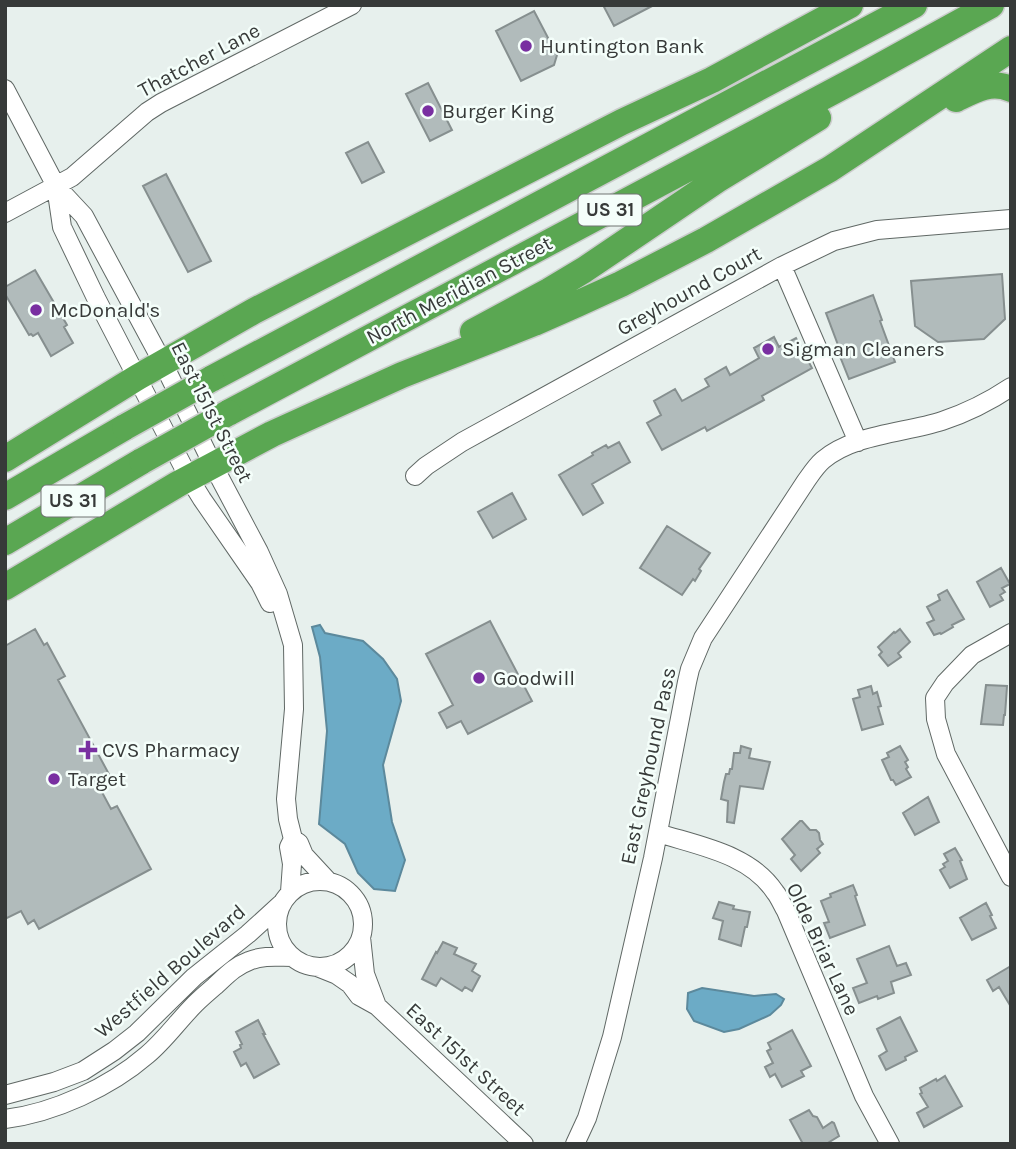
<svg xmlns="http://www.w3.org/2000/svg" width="1016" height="1149" font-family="Karla,sans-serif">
	<rect width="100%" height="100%" fill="#e7f0ed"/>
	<!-- water -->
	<path fill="#6cabc6" stroke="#5c899c" stroke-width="2" d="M320,625L325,633L363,641L383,659L397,679L401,701L383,765L392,822L405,860L395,891L374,889L358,873L345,844L319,824L327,731L320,657L312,627Z
		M702,988L754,996L776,994L784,999L781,1005L770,1015L739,1029L724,1032L694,1021L687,1009L688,993Z"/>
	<!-- building -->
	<path fill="#b1bbbb" stroke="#868f8f" stroke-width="2" d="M603,5H654L614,26Z
		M534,11L557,55L554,65L521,81L496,31Z
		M428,83L452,130L430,141L406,94Z
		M368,142L384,172L362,183L346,153Z
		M166,174L211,261L188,272L143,186Z
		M35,270L67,325L64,327L73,343L51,356L38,333L33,336L31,334L29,335L5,294V287Z
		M1002,274L1005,319L984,339L938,342L915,326L911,281Z
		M873,295L882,320L880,321L895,362L849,379L839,354L841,353L826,313Z
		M774,337L779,347L796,338L812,368L762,396L764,400L707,431L705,427L662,450L647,423L661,415L654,401L675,389L682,401L709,386L705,379L726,367L730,375L759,358L754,348Z
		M619,442L630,462L592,484L603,503L583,515L559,475L593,455L592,453L606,445L608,448Z
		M512,493L526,519L493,538L478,512Z
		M667,526L710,553L699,569L701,571L695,581L693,579L682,595L640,568Z
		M1001,568L1010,584L1002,588L1005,592L1000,595L1003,600L990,607L977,582Z
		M947,590L964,619L952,625L953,627L941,634L940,633L934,635L927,623L934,620L927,607L940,600L938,595Z
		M490,621L532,701L468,734L461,721L447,728L439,713L453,705L426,654Z
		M35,629L44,645L47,643L65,676L58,680L110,776L97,783L111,809L117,806L151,869L39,929L34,920L28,924L21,911L5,919V646Z
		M900,629L910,642L898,653L901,657L888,666L879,655L882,652L878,647L894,632L895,633Z
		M986,685L1007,686L1005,715H1004L1003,725L981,724Z
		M871,686L873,694L877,692L881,706L878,707L883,724L862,730L853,699L860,697L858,690Z
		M741,746L751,749L749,758L770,762L763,789L740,786L734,823L727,822L728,801L721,799L724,782L726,774H729L730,769H732L734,753H740Z
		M900,746L908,760L905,762L908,767L906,769L911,777L896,785L893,780H891L882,760L889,757L887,753Z
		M928,797L939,822L915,835L903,813Z
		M800,821H802L810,830H816L819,833L820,840L823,844L817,849L820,853L801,871L791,859L795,855L782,839Z
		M955,848L962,860L960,861L967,879L950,888L940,870L945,867L943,864L948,861L944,854Z
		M853,885L857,895L855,896L865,925L830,938L824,923L829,922L821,901L831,897L830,894Z
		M719,902L734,906L733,909L750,912L747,927H745L741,946L719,939L723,921L713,918Z
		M986,903L992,915L990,916L996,928L972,940L960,918Z
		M443,942L457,948L454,954L476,964L472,971L480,976L472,991L465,987L462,991L441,978L436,986L422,979L436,952L437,953Z
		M889,946L897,966L906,963L911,975L891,982L894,993L878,999L877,996L859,1003L853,988L867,983L857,959Z
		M1011,966V1007L999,987L993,991L987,980Z
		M900,1017L917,1051L905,1057L906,1060L886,1070L879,1056L887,1051L877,1029Z
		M258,1020L265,1034H263L279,1064L254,1078L246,1063L241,1066L234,1052L241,1048L240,1045L242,1044L236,1032Z
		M792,1030L811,1066L801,1071L804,1076L782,1087L775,1074L770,1077L765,1067L773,1063L767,1051L771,1049L768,1043Z
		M945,1076L962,1106L924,1127L917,1113L928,1107L920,1094L922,1093L920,1088L936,1079L937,1081Z
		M809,1110L813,1116L817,1117L823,1128L832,1122L834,1123L839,1136L826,1144H803L790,1120Z"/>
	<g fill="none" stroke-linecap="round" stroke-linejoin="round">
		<defs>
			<path id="minor" d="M5,89L56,186L84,216L163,363L213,465L259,552L278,594L293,645L294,709L286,799L288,819L293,839L299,843L304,855L329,882
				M56,186L62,227L96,298L189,478L202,499L260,583L270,603
				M5,213L72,177L147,112L161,103L352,5
				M782,266L858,442
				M415,476L426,466L462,442L782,266L834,241L877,230L1011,219
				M1011,633L972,655L945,683L935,698L936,719L946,754L1011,877
				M658,833C699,846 750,854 775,892C780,898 782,905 786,911L864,1096L890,1144
				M277 924a43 43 0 1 1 86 0a43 43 0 1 1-86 0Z
				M290,892L292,864L289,847L293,839
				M361,937L365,974L377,1006
				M317,967L337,975L350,984L359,996L377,1006L524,1144
				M5,1095L54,1082L83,1071L114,1051L137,1033L194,977L248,934L281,904
				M5,1119C54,1113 110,1087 147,1055C165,1040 178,1021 195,1004C201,998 208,992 215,986C226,976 235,966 249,961C263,955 278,957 292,957
				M575,1144L587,1118L612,1037L653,858L687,682L690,669L703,638L806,481C811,474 816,466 823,460C854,434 905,433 942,421C966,413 990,401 1011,387"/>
			<path id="highway" d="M956,99C974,90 991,80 1011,89
				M473,332L549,291L584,270L717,180L818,118
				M211,379L914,5
				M228,413L864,75L991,5
				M5,459L138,377L254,311L622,122L712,80L850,5
				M5,497L125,427
				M5,542L142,461
				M5,587L178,484L272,434L402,375L534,323L577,304L621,284L706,240L830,169L1011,49"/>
		</defs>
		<!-- minor casing -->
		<use href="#minor" stroke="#606865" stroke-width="20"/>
		<!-- highway casing -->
		<use href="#highway" stroke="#cbcccc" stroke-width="29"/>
		<!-- minor -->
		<use href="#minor" stroke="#fff" stroke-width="18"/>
		<!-- highway -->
		<use href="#highway" stroke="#5aa752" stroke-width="26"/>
		<defs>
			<path id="highway-bridge" d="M125,427L211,379
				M142,461L228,413"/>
		</defs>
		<!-- highway-bridge casing -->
		<use href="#highway-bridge" stroke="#cbcccc" stroke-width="29" stroke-linecap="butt"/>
		<!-- highway-bridge -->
		<use href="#highway-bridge" stroke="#5aa752" stroke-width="26"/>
	</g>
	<!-- markers -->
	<g fill="#792fa1" stroke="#f4fefa" stroke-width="2.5">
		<circle cx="526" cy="46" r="7"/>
		<circle cx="428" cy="111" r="7"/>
		<circle cx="36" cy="310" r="7"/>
		<circle cx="768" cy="349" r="7"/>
		<circle cx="479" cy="678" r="7"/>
		<path d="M84.5 739.5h7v7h7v7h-7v7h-7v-7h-7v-7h7z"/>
		<circle cx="54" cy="779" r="7"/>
	</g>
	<g text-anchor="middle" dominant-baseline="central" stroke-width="5" stroke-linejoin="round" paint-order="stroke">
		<!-- shield labels -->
		<g fill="#f4fefa" stroke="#707573" stroke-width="2">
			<rect x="578.5" y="194.5" width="63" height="31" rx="5"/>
			<rect x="41.5" y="485.5" width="63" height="31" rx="5"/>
		</g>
		<g font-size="19" font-weight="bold" fill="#373a39">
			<text x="610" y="210">US 31</text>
			<text x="73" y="501">US 31</text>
		</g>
		<!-- poi labels -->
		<g font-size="21" fill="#373a39" stroke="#f4fefa" text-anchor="start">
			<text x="540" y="46">Huntington Bank</text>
			<text x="442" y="111">Burger King</text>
			<text x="50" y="310">McDonald's</text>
			<text x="782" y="349">Sigman Cleaners</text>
			<text x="493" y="678">Goodwill</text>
			<text x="102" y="750">CVS Pharmacy</text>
			<text x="68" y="779">Target</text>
		</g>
		<!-- street labels -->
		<g font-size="21" fill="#373a39" stroke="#f4fefa">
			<text transform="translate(199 60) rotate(-28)">Thatcher Lane</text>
			<text transform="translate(459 290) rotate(-28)">North Meridian Street</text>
			<text transform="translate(689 291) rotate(-29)">Greyhound Court</text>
			<text transform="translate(212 412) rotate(63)">East 151st Street</text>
			<text transform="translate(648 766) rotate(-78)">East Greyhound Pass</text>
			<text transform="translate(823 949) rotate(65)">Olde Briar Lane</text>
			<text transform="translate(170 971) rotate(-41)">Westfield Boulevard</text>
			<text transform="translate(466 1059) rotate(43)">East 151st Street</text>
		</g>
	</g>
	<!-- border -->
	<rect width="1016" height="1149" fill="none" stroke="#373a39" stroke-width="14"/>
</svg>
